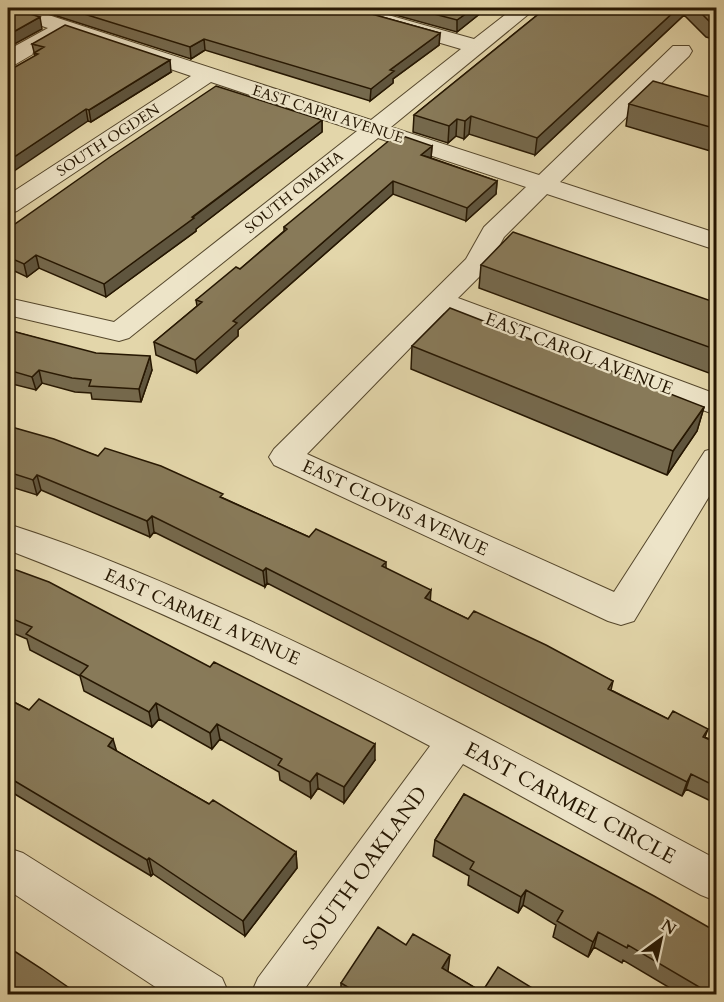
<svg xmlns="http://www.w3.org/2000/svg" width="724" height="1002" font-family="Cardo,serif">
	<rect width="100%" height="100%" fill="#e3d6aa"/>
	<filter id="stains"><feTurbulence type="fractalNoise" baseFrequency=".00333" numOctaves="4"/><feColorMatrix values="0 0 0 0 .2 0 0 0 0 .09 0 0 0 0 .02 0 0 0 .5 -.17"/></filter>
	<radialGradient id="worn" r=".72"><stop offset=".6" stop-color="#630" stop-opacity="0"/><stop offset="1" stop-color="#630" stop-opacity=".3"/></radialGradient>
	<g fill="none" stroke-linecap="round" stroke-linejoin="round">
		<defs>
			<path id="minor" d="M8,8H27L371,120L461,49L335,12L332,8H363L474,39L514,8H536L391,127L539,175L673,46H689L692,51L689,56L560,182L716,233V250L547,194L504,237L487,269L458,298L716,394V415L444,313L307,454L614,592L705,451L716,448V485L634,621L621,625L608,621L274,465L269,457L274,449L466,259L484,227L526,187L378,138L129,338L119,341L8,315V298L114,322L357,131L211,82L17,211L8,214V195L191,76L67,34L16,64L8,65V50L48,28L8,15Z
				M8,524C90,550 170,585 248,620C408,693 562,777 716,859V901L701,895L463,764L301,994H251L258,978L430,746C293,673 154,606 8,550Z
				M8,848L23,853L222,978L229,994H166L8,890Z"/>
		</defs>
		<!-- minor casing -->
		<use href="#minor" stroke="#55472c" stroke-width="2"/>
		<!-- minor -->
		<use href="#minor" fill="#ede4c8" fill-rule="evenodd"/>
	</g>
	<!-- wall -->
	<path fill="#75694d" stroke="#261702" stroke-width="1.5" d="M32,8H350L440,33L439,45L393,79V83L370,101L205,50L191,59Z
		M370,8H487L457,32Z
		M546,8H717V40L706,37L684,15L535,155L469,134L464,139L456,136L448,143L413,132L414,115Z
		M32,44L171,72L91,122L88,121L35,56Z
		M717,99V153L626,126L629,104Z
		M322,120V132L196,229V231L106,297L39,268L27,277L8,268V229Z
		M432,146L431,158L497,181L496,194L466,221L393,194L238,330V336L197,373L156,355L154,342L197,306L196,300L240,269L284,231V227Z
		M481,265L717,303V376L479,288Z
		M8,330L152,370L141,402L92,399L91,393L75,392L42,383L36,390L8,383Z
		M412,346L704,407L697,431L667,475L411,369Z
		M8,426L223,498L309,537L386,562V568L430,601L468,619L613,681L611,690L668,719L708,729L705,737L717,743V804L686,789L682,796L267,583L265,587L154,532L150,537L41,490L37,495L8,486Z
		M8,567L375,760L344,803L318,788L311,798L280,780L279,772L220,739L212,749L159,719L152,727L84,691L80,676L30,650L27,639L8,631Z
		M8,699L29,710L116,751L209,804L296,852L297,868L245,936L153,874L151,876L8,790Z
		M464,794L717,994H680L623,960L622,963L594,947L588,957L553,937L556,925L523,905L518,913L468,885L469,876L433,856L435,840Z
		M448,972L482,992L542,994H341V983Z"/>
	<!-- shaded-wall -->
	<path fill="#5f553e" stroke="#261702" stroke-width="1.5" d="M474,8H487L457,32V20Z
		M678,8H686L684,15L535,155L537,138Z
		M40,17L42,29L9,47L8,35Z
		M440,33L439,45L393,79V83L370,101L371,89L390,70Z
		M204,39L205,50L191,59L190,47Z
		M170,60L171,72L91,122L89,110Z
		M86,109L88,121L8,175V161Z
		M471,116L469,134L464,139L465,121Z
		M457,119L456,136L448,143L449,126Z
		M322,120V132L196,229V231L106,297L104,284Z
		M432,146L431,158L421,155Z
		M393,181V194L238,330V336L197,373L195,360L233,321Z
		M497,181L496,194L466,221L467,208Z
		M36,255L39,268L27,277L24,264Z
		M150,356L152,370L141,402L139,389Z
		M39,370L42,383L36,390L32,377Z
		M704,407L697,431L667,475L673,451Z
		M37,475L41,490L37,495L33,480Z
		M152,516L154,532L150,537L147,521Z
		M266,568L267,583L265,587L263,571Z
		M431,590L430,605L425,598Z
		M156,703L159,719L152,727L149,712Z
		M217,724L220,739L212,749L210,733Z
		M113,739L118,756L108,746Z
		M375,744V760L344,803V787Z
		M317,773L318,788L311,798L310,782Z
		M691,774L686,789L682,796L687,782Z
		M296,852L297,868L245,936L243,921Z
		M149,858L153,874L151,876L147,860Z
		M526,890L523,905L518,913L521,897Z
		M598,932L594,947L588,957L593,942Z
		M450,955L448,971L441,984L442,968Z"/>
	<!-- building -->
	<path fill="#887a59" stroke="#261702" stroke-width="1.5" d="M8,8H11L40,17L8,35Z
		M65,8H350L440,33L390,70L394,71L371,89L204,39L190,47Z
		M411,8H474L457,20Z
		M546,8H678L537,138L471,116L465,121L457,119L449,126L414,115Z
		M696,8H717V23L709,21Z
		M65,25L170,60L89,110L86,109L8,161V71L38,54L34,53L44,47L32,44Z
		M653,81L717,99V129L629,104Z
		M216,86L322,120L192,217L194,218L104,284L36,255L24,264L8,257V229L110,157Z
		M397,134L432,146L421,155L497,181L467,208L393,181L233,321L237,323L195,360L154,342L202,302L196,300L236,267L240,269L287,229L284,227Z
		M513,232L717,303V350L481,265Z
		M450,308L704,407L673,451L412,346Z
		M8,330L96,353L150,356L139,389L89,386L91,380L72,378L39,370L32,377L8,370Z
		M8,426L54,439L98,456L105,448L161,466L223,494L220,497L309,537L316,529L386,562L382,566L431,590L425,598L468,619L474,611L546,645L613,681L608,689L668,719L673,711L708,729L703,737L717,743V787L691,774L687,782L266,568L263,571L152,516L147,521L37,475L33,480L8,472Z
		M8,567L49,582L210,667L214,662L375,744L344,787L317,773L310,782L278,765L282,759L217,724L210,733L156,703L149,712L80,675L88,666L26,634L32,627L8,617Z
		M8,699L29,710L39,699L113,739L108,746L209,804L213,800L296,852L243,921L149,858L147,860L8,777Z
		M464,794L654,896L717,932V994H711L628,945L627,948L598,932L593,942L557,921L563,911L526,890L521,897L470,869L474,862L435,840Z
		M378,927L406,945L413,934L450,955L442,968L482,992L498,967L542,994H359L341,983Z
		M8,947L42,969L78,994H8Z"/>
	<g text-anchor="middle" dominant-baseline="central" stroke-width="4.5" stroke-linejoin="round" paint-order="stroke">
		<!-- far-street labels -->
		<g font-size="15" fill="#261702" stroke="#ede4c8">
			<text transform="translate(328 114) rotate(18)">EAST CAPRI AVENUE</text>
			<text transform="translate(108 140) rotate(-33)">SOUTH OGDEN</text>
			<text transform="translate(294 192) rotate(-39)">SOUTH OMAHA</text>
		</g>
		<!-- street labels -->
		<g font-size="18" fill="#261702" stroke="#ede4c8">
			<text transform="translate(579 354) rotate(21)">EAST CAROL AVENUE</text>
			<text transform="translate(395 508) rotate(25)">EAST CLOVIS AVENUE</text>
			<text transform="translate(202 617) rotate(24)">EAST CARMEL AVENUE</text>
		</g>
		<!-- near-street labels -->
		<g font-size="21" fill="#261702" stroke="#ede4c8">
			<text transform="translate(570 803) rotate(28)">EAST CARMEL CIRCLE</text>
			<text transform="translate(365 868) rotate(-54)">SOUTH OAKLAND</text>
		</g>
	</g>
	<!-- margin -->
	<rect width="724" height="1002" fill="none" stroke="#e3d6aa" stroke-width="30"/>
	<rect x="9" y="9" width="706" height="984" fill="none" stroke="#261702" stroke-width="3"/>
	<rect x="15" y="15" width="694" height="972" fill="none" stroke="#261702" stroke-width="1.5"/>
	<!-- north arrow -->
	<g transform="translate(661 939) rotate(33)" stroke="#ede4c8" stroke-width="4.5" paint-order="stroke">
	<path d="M0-4.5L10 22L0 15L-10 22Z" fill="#261702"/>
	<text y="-9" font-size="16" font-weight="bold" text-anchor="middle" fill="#261702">N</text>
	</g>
	<rect width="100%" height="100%" filter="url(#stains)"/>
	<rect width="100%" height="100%" fill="url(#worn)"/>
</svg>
